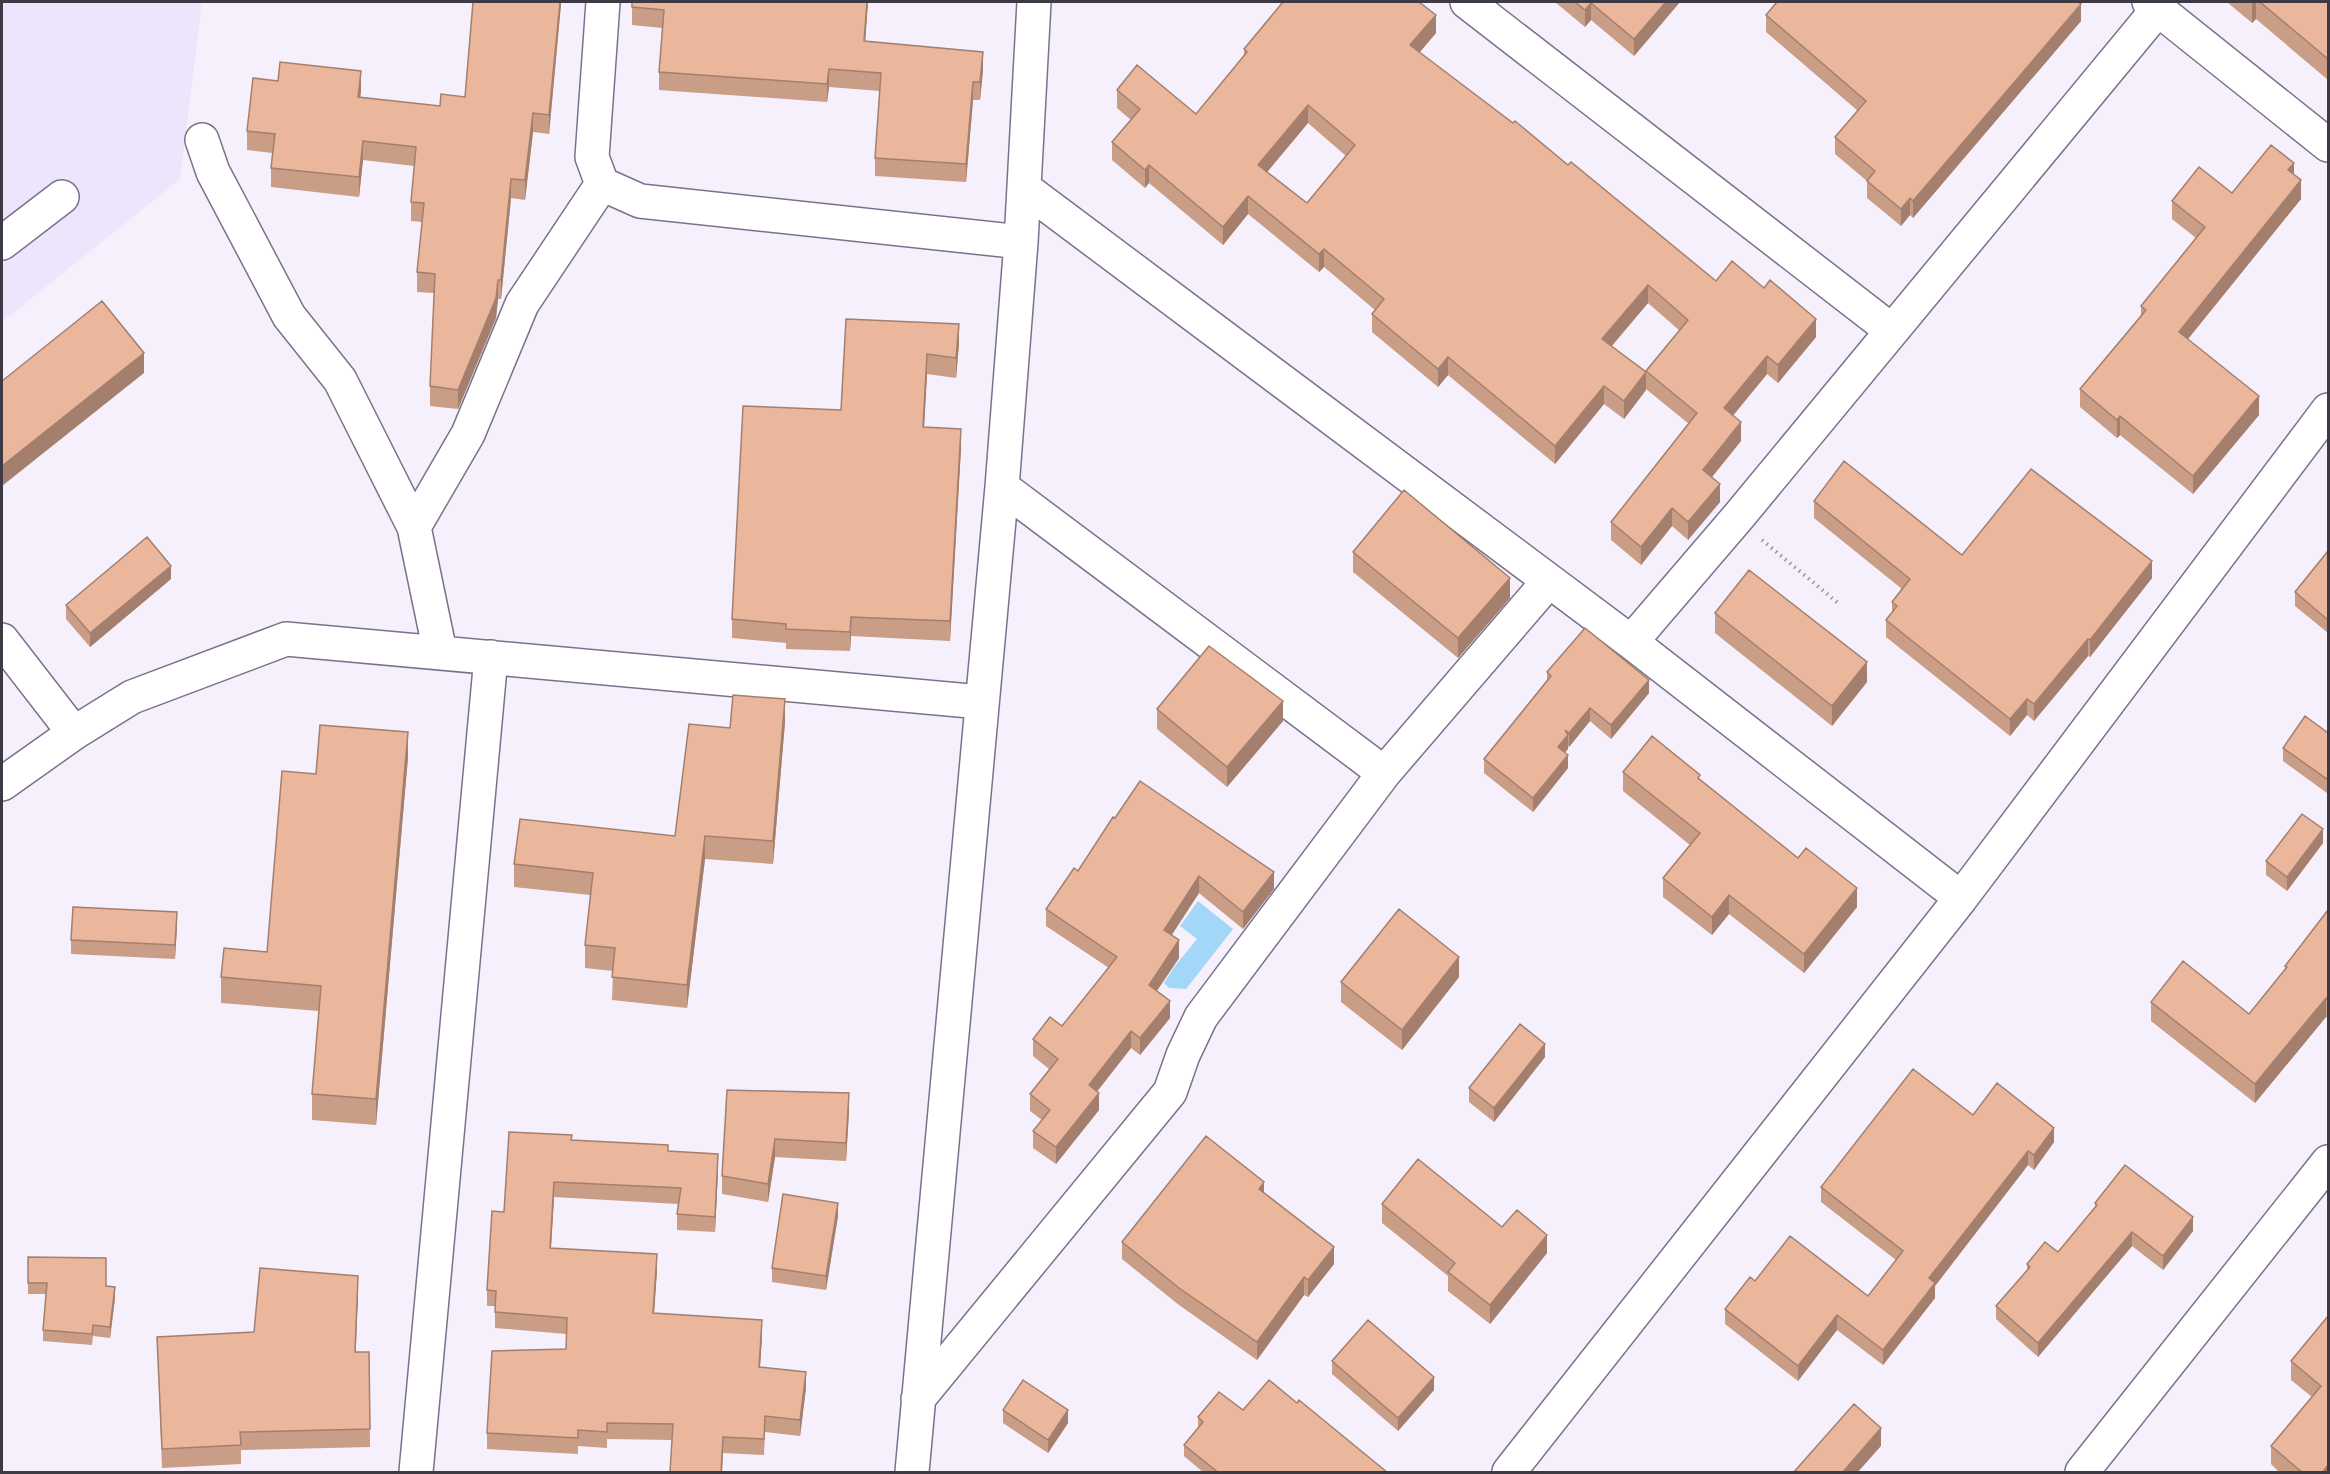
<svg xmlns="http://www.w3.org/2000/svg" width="2330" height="1474" font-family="Roboto,sans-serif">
	<rect width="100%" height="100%" fill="#f5f0fc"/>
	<!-- built -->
	<path fill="#ede5fb" d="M2,2H202L180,179L2,322Z"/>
	<!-- water -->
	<path fill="#a3d7f8" d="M1198,901L1233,929L1186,989L1169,988L1164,983L1175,966L1197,939L1180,926Z"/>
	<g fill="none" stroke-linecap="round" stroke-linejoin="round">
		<defs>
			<path id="minor" d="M603,2L592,157L602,184L640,201L1021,242
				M1467,2L1891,330
				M2149,2L2328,145
				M202,140L213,172L289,316L340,380L414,527L440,652
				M1024,188L1631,642L1961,898
				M2,243L62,197
				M1002,487L1384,773
				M414,527L468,434L522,304L602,184
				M2,640L74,733
				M1631,642L1739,516L2158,9
				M2,784L74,733L132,697L286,639L981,702
				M918,1399L1170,1092L1183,1055L1201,1017L1384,773L1548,582
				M416,1472L491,657
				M912,1472L1002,487L1021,242L1034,2
				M1509,1472L1961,898L2328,410
				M2082,1472L2328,1162"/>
		</defs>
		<!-- minor casing -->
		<use href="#minor" stroke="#7b718c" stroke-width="36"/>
		<!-- path -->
		<path stroke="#9994a0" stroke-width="4" stroke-dasharray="1.5 4.5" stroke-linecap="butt" d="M1762,540L1838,603"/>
		<!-- minor -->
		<use href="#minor" stroke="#fff" stroke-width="33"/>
	</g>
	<!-- wall -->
	<path fill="#c99d86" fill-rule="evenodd" d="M561,2L549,134L533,132L525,200L511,198L501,299H498L496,318L458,409L430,406V386L434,293L417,292V272L422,222L411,221V202L414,166L363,160L359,197L271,187V168L272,153L247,150V131L361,91L360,97L440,106L465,97Z
		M632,2H868L865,41L983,70L980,100H973L966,182L875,176V158L880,91L829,87L827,102L659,90V72L662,28L632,25Z
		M1555,2H1680L1634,56L1591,20L1585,27Z
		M2227,2H2328V80L2256,19L2252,23Z
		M1766,15L2081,21L1913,218L1910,215L1901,226L1867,198V181L1835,154V137L1858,111L1766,32Z
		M1436,33L1419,52L1568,165L1716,281L1816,337L1778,383L1767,374L1733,416L1741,441L1712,477L1720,502L1688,540L1672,526L1641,565L1611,540V522L1689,424L1646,389V371L1680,331L1648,303L1612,346L1646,390L1624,419L1604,404L1555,464L1448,375L1438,387L1372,332V314L1375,310L1324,267L1319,272L1248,214L1223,245L1149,183L1145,188L1112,160V142L1131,120L1117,108V90L1196,114L1244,56V49ZM1308,123L1346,156L1307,203L1267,172Z
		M2294,175L2301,199L2188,339L2259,415L2193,494L2120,435L2117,438L2080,407V389L2141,316V306L2196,238L2172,219V201L2232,193Z
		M846,319L959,344L956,378L927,374L924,427L961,448L950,641L851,636L850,651L786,649V643L732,638V619L841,410Z
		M1814,501L1962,555L2152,578L2090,657L2088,656L2034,721L2027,715L2010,736L1886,637V620L1892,612V602L1902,589L1814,518Z
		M2328,551V633L2295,606V592Z
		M1353,552L1510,598L1458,658L1353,572Z
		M171,579L90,647L66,619V605Z
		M1715,613L1867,682L1832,726L1715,633Z
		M1547,672L1649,693L1611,739L1590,721L1569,747L1568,746V749L1565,752L1568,768L1533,812L1484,773V759L1547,680Z
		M1157,709L1283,721L1227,787L1157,729Z
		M785,722L773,864L705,859L687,1008L612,1000L613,971L585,968V945L590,895L514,887V864L675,836L730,728Z
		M2328,733L2327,793L2283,761V748Z
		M408,757L376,1125L312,1120V1094L319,1011L221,1003V977L267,952L316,774Z
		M1623,772L1700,779L1857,907L1804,973L1729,914L1712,935L1663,897V878L1690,845L1623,791Z
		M1113,817L1274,889L1243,929L1199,893L1171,935L1179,958L1157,991L1170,1018L1140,1055L1131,1048L1097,1091L1099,1110L1056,1164L1033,1148V1131L1042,1120L1030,1111V1094L1049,1069L1033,1056V1039L1062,1026L1109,968L1046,926V909L1078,871Z
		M2323,843L2287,891L2266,875V861Z
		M2328,910V1019L2326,1017L2255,1103L2151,1021V1002L2249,1014L2285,970V966Z
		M177,926L175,959L71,954V940Z
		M1459,977L1402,1050L1341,1002V982Z
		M1545,1057L1494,1122L1469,1102V1088Z
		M727,1090L849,1111L846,1161L775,1157L768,1202L722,1194V1176Z
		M1973,1115L2054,1142L2034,1170L2028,1165L1935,1286V1298L1883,1365L1837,1330L1798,1381L1725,1324V1309L1755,1281L1868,1296L1896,1260L1821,1202V1187Z
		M572,1140L668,1152L718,1170L715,1232L677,1230V1214L678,1204L554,1197L551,1248L657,1270L654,1313L762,1336L760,1367L806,1388L800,1436L765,1432L764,1455L723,1453L722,1473H670L672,1440L607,1439V1448L578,1446V1454L487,1449V1433L566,1349V1334L495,1328V1306H487V1290L504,1212Z
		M2095,1203L2193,1231L2163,1270L2132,1246L2038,1357L1996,1319V1306L2027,1271V1264L2058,1252L2095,1207Z
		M1382,1204L1502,1227L1547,1253L1490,1324L1448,1291V1276L1382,1223Z
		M838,1216L826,1290L772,1282V1268Z
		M1122,1242L1334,1264L1308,1297L1304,1295L1257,1360L1179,1305L1122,1259Z
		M28,1257L106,1286L115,1298L110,1338L93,1336L92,1345L43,1341V1330L46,1294H28Z
		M358,1294L355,1352H369L370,1447L241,1450V1464L162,1468L157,1337L254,1332Z
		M2328,1316V1473H2280L2271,1464V1446L2312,1397L2291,1380V1361Z
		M1332,1361L1434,1390L1398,1431L1332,1374Z
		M1297,1403L1388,1473H1204L1184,1456V1445L1198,1428V1417Z
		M1003,1410L1068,1423L1048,1453L1003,1423Z"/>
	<!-- shaded-wall -->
	<path fill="#a47f6d" d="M560,2H561V5L549,134V115Z
		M867,2H868L864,59V41Z
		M1666,2H1680L1634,56V39Z
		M2252,2H2256V19L2252,23Z
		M1591,3V20L1585,27V10Z
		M2081,4V21L1913,218V201Z
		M1436,15V33L1410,64V45Z
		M983,52V70L980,100V82Z
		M829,69V87L827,102V84Z
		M361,71V91L358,116V97Z
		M973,82V100L966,182V164Z
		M1308,105V123L1258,183V165Z
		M533,113V132L525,200V180Z
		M363,141V160L359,197V177Z
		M2294,163V181L2288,170Z
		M1149,165V183L1145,188V170Z
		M511,179V198L501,299V280Z
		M2301,180V199L2179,350V332Z
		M1248,196V214L1223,245V227Z
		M1910,198V215L1901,226V209Z
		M1324,249V267L1319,272V254Z
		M498,280V299L496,318L458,409V390Z
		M1648,285V303L1602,357V339Z
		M1816,319V337L1778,383V365Z
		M959,324V344L956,378V358Z
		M144,353V373L2,486V466Z
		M927,354V374L923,446V427Z
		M1767,356V374L1724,426V408Z
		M1448,357V375L1438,387V369Z
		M1646,372V390L1624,419V401Z
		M1604,386V404L1555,464V446Z
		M2259,396V415L2193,494V476Z
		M2120,416V435L2117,438V420Z
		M1741,422V441L1703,488V470Z
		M961,429V448L950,641V621Z
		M1720,484V502L1688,540V522Z
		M1672,508V526L1641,565V547Z
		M2152,561V578L2090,657V640Z
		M171,566V579L90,647V633Z
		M1510,578V598L1458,658V638Z
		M851,617V636L850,651V632Z
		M2088,639V656L2034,721V704Z
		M1867,662V682L1832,726V706Z
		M1649,680V693L1611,739V725Z
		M785,699V722L773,864V841Z
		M2027,699V715L2010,736V719Z
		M1283,701V721L1227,787V767Z
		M1590,708V721L1569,747V733Z
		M408,732V757L376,1125V1099Z
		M1568,735V749L1558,760V747Z
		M1568,755V768L1533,812V798Z
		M2328,776V790L2327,793V779Z
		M2323,829V843L2287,891V877Z
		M705,836V859L687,1008V985Z
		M1274,872V889L1243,929V912Z
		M1199,876V893L1164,947V930Z
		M1857,888V907L1804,973V954Z
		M1729,895V914L1712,935V917Z
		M177,912V926L175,959V945Z
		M1179,940V958L1149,1002V985Z
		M1459,957V977L1402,1050V1030Z
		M2326,998V1017L2255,1103V1084Z
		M1170,1001V1018L1140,1055V1038Z
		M1131,1031V1048L1089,1102V1085Z
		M1545,1044V1057L1494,1122V1108Z
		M849,1093V1111L846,1161V1143Z
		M1099,1093V1110L1056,1164V1147Z
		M2054,1128V1142L2034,1170V1155Z
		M775,1139V1157L768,1202V1184Z
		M2028,1151V1165L1935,1286V1298L1883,1365V1350L1929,1278Z
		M718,1154V1170L715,1232V1217Z
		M554,1182V1197L550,1264V1248Z
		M1264,1182V1200L1259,1189Z
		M838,1203V1216L826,1290V1276Z
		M2193,1217V1231L2163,1270V1256Z
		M2132,1232V1246L2038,1357V1343Z
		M1547,1235V1253L1490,1324V1305Z
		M1334,1247V1264L1308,1297V1280Z
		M657,1254V1270L653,1329V1313Z
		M358,1276V1294L355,1370V1352Z
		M1304,1277V1295L1257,1360V1342Z
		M115,1287V1298L110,1338V1327Z
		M1837,1315V1330L1798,1381V1366Z
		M762,1320V1336L759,1383V1367Z
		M806,1372V1388L800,1436V1420Z
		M1434,1377V1390L1398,1431V1418Z
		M1068,1410V1423L1048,1453V1440Z
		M1881,1428V1446L1857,1473H1842Z
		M723,1437L722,1473H721Z
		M2328,1465V1473H2322Z"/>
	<!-- building -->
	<path fill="#eab69c" stroke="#a47f6d" stroke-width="1.5" fill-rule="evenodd" d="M473,2H560L549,115L533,113L525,180L511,179L501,280H498L496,298L458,390L430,386L435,274L417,272L424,203L411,202L416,147L363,141L359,177L271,168L275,134L247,131L253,78L278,81L280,62L361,71L358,97L440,106L441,94L465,97Z
		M632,2H867L864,41L983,52L980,82H973L966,164L875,158L881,73L829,69L827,84L659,72L664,10L632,7Z
		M1283,2H1419L1436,15L1410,45L1513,123L1515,121L1568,165L1571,162L1716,281L1732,261L1764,288L1770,280L1816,319L1778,365L1767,356L1724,408L1741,422L1703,470L1720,484L1688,522L1672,508L1641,547L1611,522L1697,413L1646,371L1688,320L1648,285L1602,339L1646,372L1624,401L1604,386L1555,446L1448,357L1438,369L1372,314L1384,299L1324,249L1319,254L1248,196L1223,227L1149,165L1145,170L1112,142L1140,109L1117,90L1137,65L1196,114L1247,52L1244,49ZM1308,105L1355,145L1307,203L1258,165Z
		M1575,2H1666L1634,39L1591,3L1585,10Z
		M1777,2H2078L2081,4L1913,201L1910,198L1901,209L1867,181L1875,171L1835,137L1866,101L1766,15Z
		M2260,2H2328V59Z
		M2271,145L2294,163L2288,170L2301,180L2179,332L2259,396L2193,476L2120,416L2117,420L2080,389L2146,310L2141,306L2205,227L2172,201L2199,167L2232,193Z
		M102,301L144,353L2,466V381Z
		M846,319L959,324L956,358L927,354L923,427L961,429L950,621L851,617L850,632L786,629V624L732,619L743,406L841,410Z
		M1844,461L1962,555L2031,469L2152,561L2090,640L2088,639L2034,704L2027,699L2010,719L1886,620L1897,606L1892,602L1910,579L1814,501Z
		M1404,490L1510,578L1458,638L1353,552Z
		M147,537L171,566L90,633L66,605Z
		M2328,551V620L2295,592Z
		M1749,570L1867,662L1832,706L1715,613Z
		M1585,628L1649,680L1611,725L1590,708L1569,733L1565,730L1568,735L1558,747L1568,755L1533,798L1484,759L1551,676L1547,672Z
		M1209,646L1283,701L1227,767L1157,709Z
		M733,695L785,699L773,841L705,836L687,985L612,977L615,948L585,945L593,873L514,864L520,819L675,836L689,724L730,728Z
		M2305,716L2328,733V776L2327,779L2283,748Z
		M320,725L408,732L376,1099L312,1094L321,986L221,977L224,948L267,952L282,771L316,774Z
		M1652,736L1700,775L1698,778L1798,858L1806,848L1857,888L1804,954L1729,895L1712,917L1663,878L1700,833L1623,772Z
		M1140,781L1274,872L1243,912L1199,876L1164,930L1179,940L1149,985L1170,1001L1140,1038L1131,1031L1089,1085L1099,1093L1056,1147L1033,1131L1050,1110L1030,1094L1058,1059L1033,1039L1050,1017L1062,1026L1117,957L1046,909L1074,868L1078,871L1113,817L1115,818Z
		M2302,814L2323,829L2287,877L2266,861Z
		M73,907L177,912L175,945L71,940Z
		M1399,909L1459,957L1402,1030L1341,982Z
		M2328,910V1000L2326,998L2255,1084L2151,1002L2183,961L2249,1014L2287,967L2285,966Z
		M1520,1024L1545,1044L1494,1108L1469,1088Z
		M1913,1069L1973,1115L1997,1083L2054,1128L2034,1155L2028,1151L1929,1278L1935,1283L1883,1350L1837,1315L1798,1366L1725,1309L1750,1277L1755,1281L1790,1236L1868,1296L1903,1251L1821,1187Z
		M727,1090L849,1093L846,1143L775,1139L768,1184L722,1176Z
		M509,1132L572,1135L571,1140L668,1145V1151L718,1154L715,1217L677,1214L681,1188L554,1182L550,1248L657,1254L653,1313L762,1320L759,1367L806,1372L800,1420L765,1416L764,1439L723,1437L721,1473L670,1472L673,1424L607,1423V1432L578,1430V1438L487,1433L492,1351L566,1349L567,1318L495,1312L496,1291L487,1290L492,1211L504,1212Z
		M1206,1136L1264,1182L1259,1189L1334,1247L1308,1280L1304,1277L1257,1342L1179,1288L1122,1242Z
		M1418,1159L1502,1227L1517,1210L1547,1235L1490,1305L1448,1272L1455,1263L1382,1204Z
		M2125,1165L2193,1217L2163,1256L2132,1232L2038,1343L1996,1306L2030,1267L2027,1264L2045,1242L2058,1252L2097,1205L2095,1203Z
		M783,1194L838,1203L826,1276L772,1268Z
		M28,1257L106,1258V1286L115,1287L110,1327L93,1325L92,1334L43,1330L47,1283H28Z
		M260,1268L358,1276L355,1352H369L370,1429L240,1432L241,1445L162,1449L157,1337L254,1332Z
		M2328,1316V1465L2322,1473H2303L2271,1446L2321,1386L2291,1361Z
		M1368,1320L1434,1377L1398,1418L1332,1361Z
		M1023,1380L1068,1410L1048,1440L1003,1410Z
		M1269,1380L1297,1403L1299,1400L1388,1473H1219L1184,1445L1203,1422L1198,1417L1219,1392L1243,1410Z
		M1854,1404L1881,1428L1842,1473H1793Z"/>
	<!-- border -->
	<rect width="2330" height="1474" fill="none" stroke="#3e3a45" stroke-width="6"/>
</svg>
